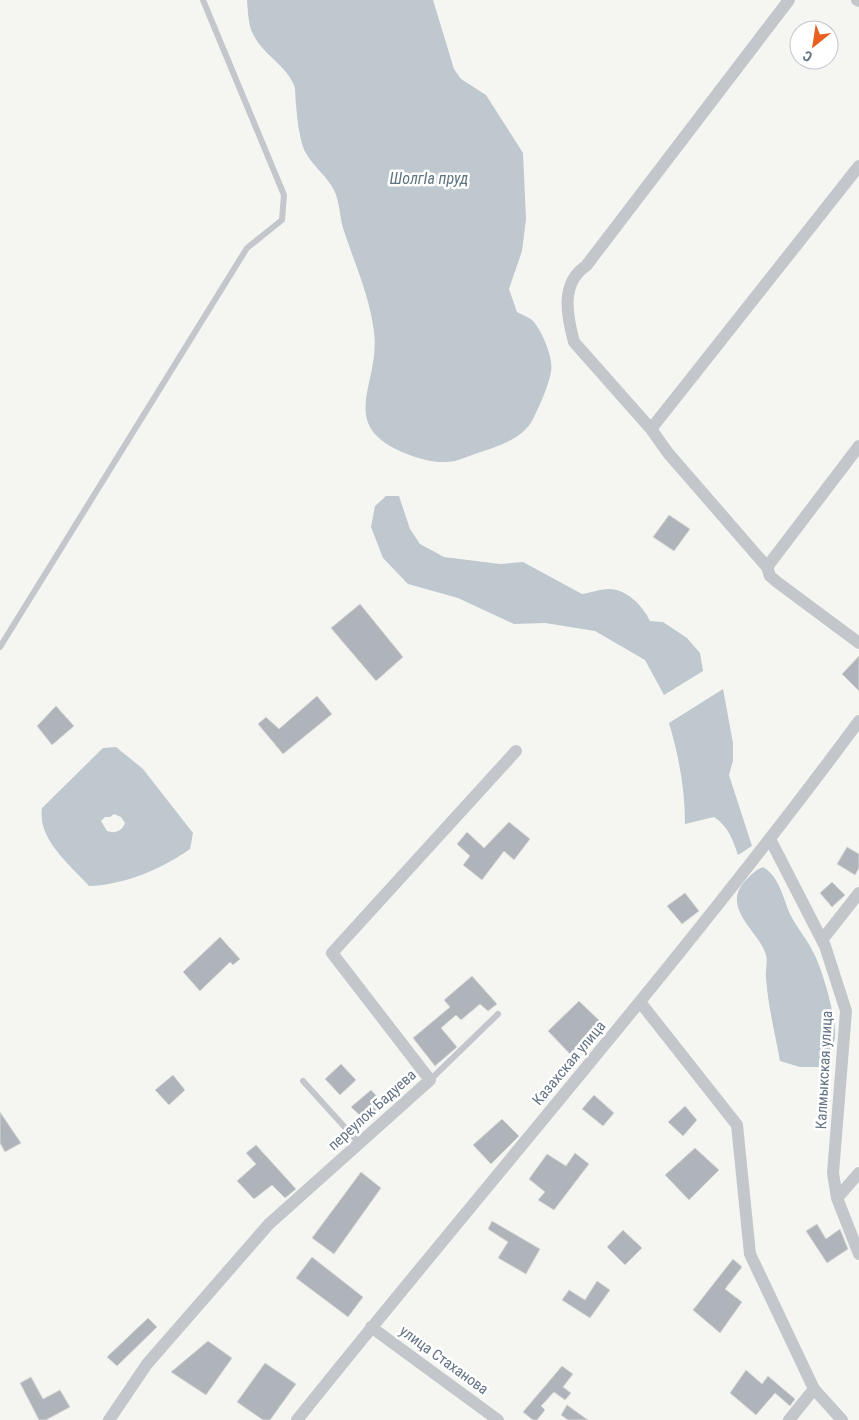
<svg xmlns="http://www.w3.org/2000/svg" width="859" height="1420" font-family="'Roboto Condensed',sans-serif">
	<rect width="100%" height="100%" fill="#f5f6f2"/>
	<!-- water -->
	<path fill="#bec8ce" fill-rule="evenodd" d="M247,0H433L454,69L461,79L486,95L523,153L526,219L522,251L509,289L517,312C522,315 529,317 533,321C542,331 554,358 551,372C548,387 540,405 533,419C521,443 487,449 464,458C446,466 425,461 407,454C334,425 381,385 374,332C370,297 354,262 343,228C340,218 340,208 337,198C332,178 310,166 303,147C299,134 297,118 296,104C295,98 296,91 294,85C285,64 263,55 253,34C248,25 248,11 247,0Z
		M386,496H399L410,529L420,544L444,557L500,564L523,562L582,594C590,593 600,589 609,589C627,589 643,606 650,621L663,622L687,638L700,653L703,671L664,695L645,660L595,631L545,623L514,624L458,598L408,584L383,558L371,527L375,506Z
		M723,689L733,743V761L729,775L752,846L738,855C733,840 728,826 714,817L685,824C685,789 679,757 669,723Z
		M116,747L143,769L193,833L190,849C162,869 124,885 89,886C70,865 37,839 42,808L103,748ZM114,814L121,817L125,823C122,831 115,834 107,831L101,821L105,817H110Z
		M763,867C780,877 783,899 791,916C797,928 807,939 813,952C822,967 837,1020 835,1037C834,1048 826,1059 819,1067H800L780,1061C775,1033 768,1006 766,978C765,971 768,962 766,955C760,932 720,908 745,881C751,875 755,870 763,867Z"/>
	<!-- building -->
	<path fill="#aeb4ba" stroke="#d7d7d5" d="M669,515L690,529L674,551L653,537Z
		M360,604L403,657L376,681L331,628Z
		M859,656V691L842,674Z
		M317,696L332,714L283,754L258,724L266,717L279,729Z
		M56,706L74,726L52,745L37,726Z
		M509,822L530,839L514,860L504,851L482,880L463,865L470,856L457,844L467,832L484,848Z
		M847,847L859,854V868L855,875L837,864Z
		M832,882L845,895L832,907L820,893Z
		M685,893L699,911L682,924L667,906Z
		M220,937L240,959L233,965L230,962L200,991L183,972Z
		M472,976L497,1004L488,1011L480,1004L461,1020L456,1015L441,1028L457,1047L435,1066L413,1038L450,1007L444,1000Z
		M579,1001L606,1027L572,1056L548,1031Z
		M341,1064L356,1080L340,1095L325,1079Z
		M173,1075L185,1090L169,1105L155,1090Z
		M371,1090L384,1104L366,1121L351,1107Z
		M594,1095L614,1113L603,1126L582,1109Z
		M685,1106L697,1120L683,1136L668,1122Z
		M0,1112L21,1143L5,1152L0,1143Z
		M502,1119L519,1136L491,1164L473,1145Z
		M256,1145L296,1189L285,1198L272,1185L254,1199L237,1181L256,1164L246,1153Z
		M695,1148L719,1170L689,1200L665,1175Z
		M575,1153L589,1164L554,1210L538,1200L545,1192L529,1179L547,1154L566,1166Z
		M361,1172L381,1188L334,1254L312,1238Z
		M492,1221L540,1249L526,1274L498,1258L508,1242L488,1229Z
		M817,1224L826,1239L840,1229L848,1249L827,1263L806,1231Z
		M623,1230L642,1248L625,1265L607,1247Z
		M312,1257L363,1297L348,1317L296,1278Z
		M733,1259L742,1267L725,1289L742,1302L720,1333L693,1310Z
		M597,1281L610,1290L590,1318L562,1300L569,1290L585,1300Z
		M148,1318L157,1327L117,1366L107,1357Z
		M208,1341L232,1358L206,1395L171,1372Z
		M265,1363L296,1384L270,1420H263L237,1402Z
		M562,1366L573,1374L563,1387L571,1393L565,1400L554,1392L541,1406L545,1410L537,1420H533L523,1412Z
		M746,1370L762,1384L768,1376L795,1399L790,1406L775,1393L756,1415L730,1393Z
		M31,1377L43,1399L60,1390L70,1407L46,1420H39L20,1383Z
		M567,1405L588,1420H568L561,1415Z"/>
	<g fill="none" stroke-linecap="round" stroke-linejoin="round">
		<!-- service -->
		<path stroke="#c3c6ca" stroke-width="6" d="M0,647L247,248L282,220L284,195L203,0
			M430,1080L498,1014
			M303,1081L359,1143"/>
		<!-- minor -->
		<path stroke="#c3c6ca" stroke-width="12" d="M857,0L859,1
			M651,429L859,166
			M859,446L767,567L770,576L777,582L859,643
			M767,567L668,453L651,429L574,342C567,316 560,283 586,266L789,0
			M770,839L825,946L846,1011L833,1173L837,1198L859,1254
			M822,940L859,893
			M640,1002L737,1125L750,1254L814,1389L842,1420
			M837,1198L859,1173
			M371,1327L498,1420
			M109,1420L147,1364L269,1224L430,1080L332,953L516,751
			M297,1420C484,1186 681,962 859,721
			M789,1420L814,1389"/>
	</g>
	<g text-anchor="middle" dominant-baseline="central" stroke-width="5" stroke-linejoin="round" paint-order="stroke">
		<!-- street labels -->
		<g font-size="15" fill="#647384" stroke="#fff">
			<text transform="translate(569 1063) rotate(-50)">Казахская улица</text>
			<text transform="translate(824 1070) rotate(-87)">Калмыкская улица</text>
			<text transform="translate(372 1110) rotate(-42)">переулок Бадуева</text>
			<text transform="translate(444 1360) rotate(36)">улица Стаханова</text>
		</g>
		<!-- water labels -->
		<g font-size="16" font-style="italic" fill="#5f7581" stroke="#fff">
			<text x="429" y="178">ШолгIа пруд</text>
		</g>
	</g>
	<!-- north arrow -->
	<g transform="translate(814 45) rotate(210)"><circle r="24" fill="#ffffff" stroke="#c1c7ce"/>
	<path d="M0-4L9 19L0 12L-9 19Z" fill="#e86020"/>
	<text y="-8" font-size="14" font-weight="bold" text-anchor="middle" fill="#647384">С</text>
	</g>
</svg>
